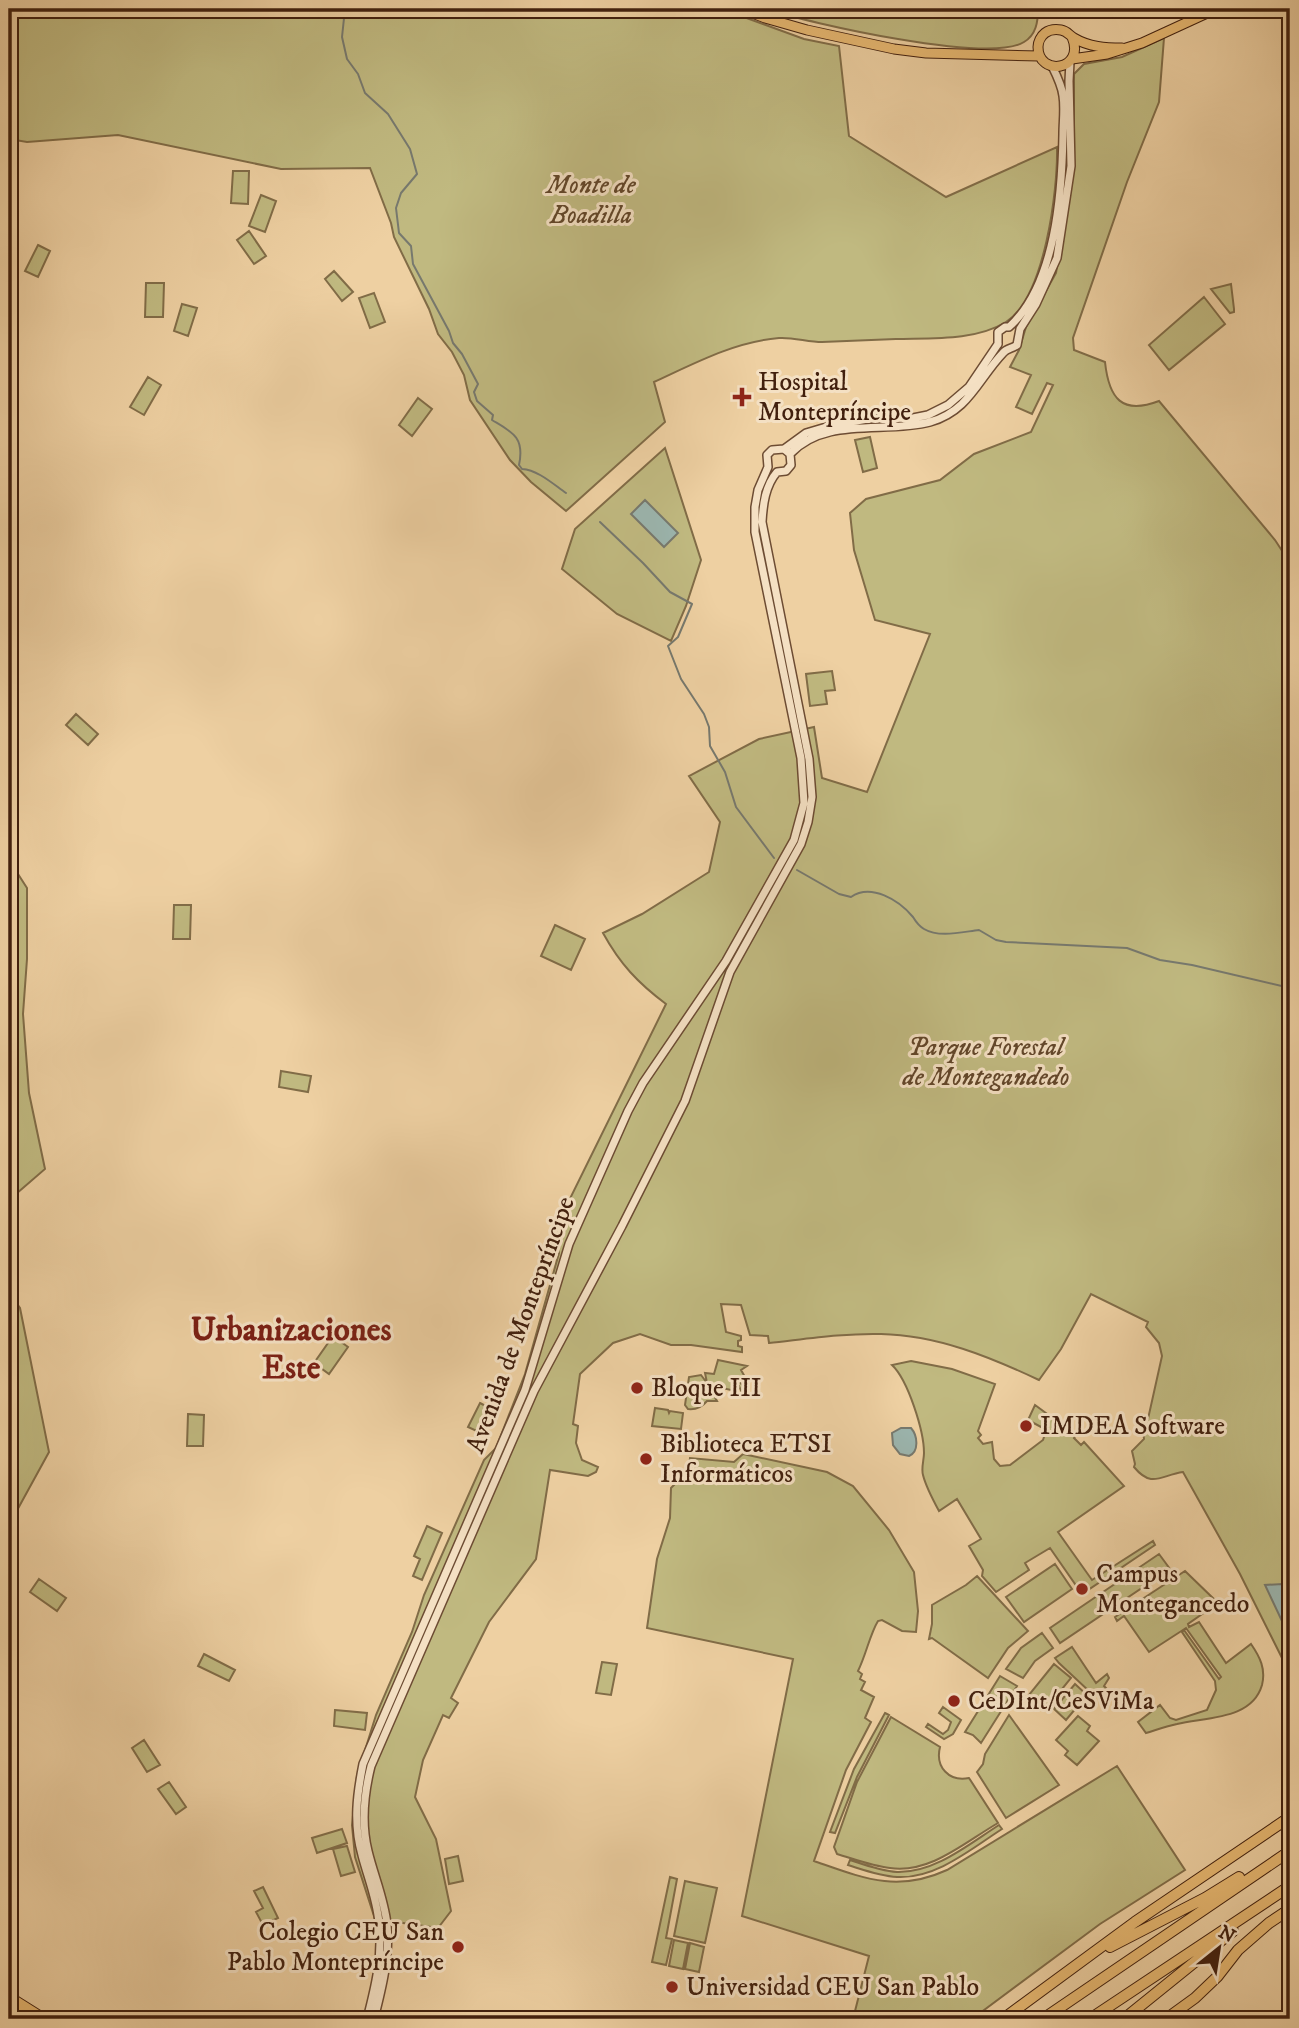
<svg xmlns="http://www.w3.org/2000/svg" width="1299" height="2028" font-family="'IM FELL DW Pica',serif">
	<rect width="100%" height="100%" fill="#eed0a2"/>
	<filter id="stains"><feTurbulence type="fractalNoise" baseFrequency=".00286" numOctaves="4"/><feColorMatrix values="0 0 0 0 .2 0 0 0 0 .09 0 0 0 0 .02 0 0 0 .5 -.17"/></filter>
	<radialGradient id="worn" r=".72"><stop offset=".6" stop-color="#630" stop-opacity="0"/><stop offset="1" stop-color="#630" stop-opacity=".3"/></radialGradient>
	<path fill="#c0b980" stroke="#816c47" stroke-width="2" d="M 9,9 L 722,9 L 804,39 L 839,46 L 849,136 L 946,197 L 1057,147 C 1058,190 1045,297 1006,322 C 975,341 932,338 896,339 C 872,340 847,341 822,342 C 808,342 793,337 779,338 C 734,342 695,363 654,382 L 665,422 L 566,511 L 531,482 L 510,460 L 470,400 L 464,375 L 452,352 L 438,334 L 429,309 L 394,237 L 391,223 L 370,168 L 281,169 L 118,135 L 27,142 L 9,139 Z
		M 766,9 L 937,9 L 963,12 L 972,9 L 1038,9 C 1038,22 1036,35 1024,42 C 989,64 809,23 766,9 Z
		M 1164,38 L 1159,102 L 1127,182 L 1073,338 L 1074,350 L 1105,362 C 1109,399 1122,415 1159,401 L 1275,540 L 1290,563 L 1290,1674 L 1240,1574 L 1183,1472 C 1161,1475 1152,1489 1134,1467 L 1135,1464 L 1132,1451 L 1144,1439 L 1143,1430 L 1148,1419 L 1162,1356 L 1159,1343 L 1146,1327 L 1148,1322 L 1091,1294 L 1061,1349 L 1039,1380 C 990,1357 937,1335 881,1334 C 844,1333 806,1339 769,1343 L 768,1336 L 750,1335 L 741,1305 L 721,1304 L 726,1332 L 741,1336 L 741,1340 L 738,1341 L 738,1346 L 742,1347 L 742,1352 L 691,1345 L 671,1345 L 640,1334 L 613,1343 L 580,1374 L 573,1424 L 578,1426 L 576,1443 L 582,1460 L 598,1467 L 596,1472 L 588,1476 L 550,1470 L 536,1559 L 489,1622 L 451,1698 L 458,1703 L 449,1718 L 443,1715 L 423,1760 L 415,1797 L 436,1839 L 451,1911 L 438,1928 L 375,1919 L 355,1857 L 352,1825 L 357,1776 L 376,1715 L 412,1632 L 424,1595 L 484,1460 L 496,1448 L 525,1374 L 559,1253 L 553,1233 L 666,1004 C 638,983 620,964 603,933 L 642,914 L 709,872 L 720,822 L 689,776 L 759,739 L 814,727 L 822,778 L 867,792 L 930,634 L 875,620 L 854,550 L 850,513 L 866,499 L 940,480 L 974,454 L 1031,432 L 1053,385 L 1047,383 L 1032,414 L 1016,407 L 1031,375 L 1010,367 L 1019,350 L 1026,327 L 1056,273 L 1074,169 L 1074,74 L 1084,64 L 1122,57 Z
		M 233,171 L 249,171 L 248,204 L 231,203 Z
		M 261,195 L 276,201 L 265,232 L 249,226 Z
		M 249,231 L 266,256 L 254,264 L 237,240 Z
		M 38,245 L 50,251 L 38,277 L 25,271 Z
		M 334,271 L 353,292 L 342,301 L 325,279 Z
		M 146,283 L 164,283 L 163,317 L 145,317 Z
		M 1231,284 L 1234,309 L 1234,312 L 1230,313 L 1211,289 Z
		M 374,293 L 385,322 L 370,328 L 359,298 Z
		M 1204,297 L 1225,324 L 1169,370 L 1149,345 Z
		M 182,304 L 197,308 L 188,336 L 174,331 Z
		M 148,377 L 161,385 L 144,415 L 130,407 Z
		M 418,398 L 432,409 L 412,436 L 399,425 Z
		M 870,437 L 877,468 L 863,472 L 855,440 Z
		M 665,448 L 701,560 L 686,606 L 671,641 L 617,614 L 562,569 L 575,529 Z
		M 832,671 L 835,690 L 825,691 L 827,704 L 810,706 L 806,674 Z
		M 76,714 L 98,734 L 88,745 L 66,725 Z
		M 9,860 L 27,888 L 27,959 L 23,1014 L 29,1093 L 45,1169 L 9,1200 Z
		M 174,905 L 191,905 L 190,939 L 173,939 Z
		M 555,925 L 585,939 L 571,970 L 541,956 Z
		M 281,1071 L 311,1076 L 308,1092 L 279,1087 Z
		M 9,1293 L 20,1308 L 49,1452 L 9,1525 Z
		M 333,1336 L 348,1347 L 329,1374 L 314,1363 Z
		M 718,1360 L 747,1366 L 741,1370 L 745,1377 L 739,1381 L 746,1390 L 742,1393 L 739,1386 L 731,1390 L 708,1385 L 717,1401 L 707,1401 C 702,1407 697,1410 688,1409 L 685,1405 L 689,1377 L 701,1375 L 707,1383 L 705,1373 L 714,1374 Z
		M 911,1361 L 952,1369 L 995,1384 L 978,1431 L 981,1435 L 978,1438 L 983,1444 L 992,1442 L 994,1459 L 1000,1466 L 1010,1465 L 1043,1440 L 1045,1434 L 1043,1428 L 1028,1420 L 1035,1405 L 1073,1433 L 1076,1435 L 1074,1438 L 1081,1445 L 1084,1442 L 1124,1486 L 1058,1532 L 1092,1580 L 1153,1541 L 1155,1545 L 1082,1594 L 1050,1548 L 1025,1563 L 1029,1570 L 996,1592 L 982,1576 L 983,1570 L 969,1546 L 981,1539 L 957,1499 L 939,1511 C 933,1500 926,1487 923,1475 C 921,1468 924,1460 924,1453 C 924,1431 908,1380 892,1365 Z
		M 480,1403 L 493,1410 L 481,1433 L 468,1427 Z
		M 655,1408 L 668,1410 L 669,1413 L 670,1411 L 683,1413 L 681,1429 L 652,1426 Z
		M 188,1414 L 204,1415 L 203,1446 L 187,1446 Z
		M 743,1454 L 827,1472 L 853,1486 L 889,1530 L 914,1572 L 918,1611 L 916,1632 L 902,1631 L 882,1620 L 878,1621 C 870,1634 866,1655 858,1671 L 862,1674 L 860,1679 L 865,1682 L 861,1690 L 874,1697 L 865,1718 L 871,1722 L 846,1770 L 814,1861 C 863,1878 897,1893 947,1870 L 1117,1766 L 1185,1870 L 1100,1924 L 972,2019 L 853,2019 L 869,1956 L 742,1916 L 793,1659 L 647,1628 L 657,1559 L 670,1518 L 671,1488 L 685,1474 L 692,1474 L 693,1469 L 689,1468 L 690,1458 L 734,1462 Z
		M 427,1526 L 442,1533 L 422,1580 L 413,1576 L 420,1559 L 414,1556 Z
		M 1159,1554 L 1170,1569 L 1060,1643 L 1050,1628 Z
		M 1055,1564 L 1072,1589 L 1024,1622 L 1006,1597 Z
		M 1185,1571 L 1218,1603 L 1188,1624 L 1189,1627 L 1199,1622 L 1226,1663 L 1251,1644 C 1260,1657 1266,1669 1262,1685 C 1252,1720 1206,1717 1177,1724 C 1167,1726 1156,1730 1146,1733 L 1138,1722 L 1160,1705 L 1170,1718 L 1176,1720 L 1207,1710 L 1216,1690 L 1215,1681 L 1182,1632 L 1184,1630 L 1219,1679 L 1221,1677 L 1186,1628 L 1149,1652 L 1124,1616 L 1117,1621 L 1115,1617 Z
		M 977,1576 L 1028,1631 L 1008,1648 L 988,1678 L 932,1638 L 929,1639 L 932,1624 L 932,1605 L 966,1585 Z
		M 39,1579 L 66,1598 L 57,1611 L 30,1592 Z
		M 1042,1633 L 1053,1648 L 1035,1661 L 1023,1678 L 1006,1669 L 1021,1648 Z
		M 1072,1647 L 1096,1683 L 1107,1674 L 1109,1678 L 1104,1686 L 1107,1689 L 1090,1692 L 1059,1663 L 1055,1658 Z
		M 204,1654 L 235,1670 L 229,1681 L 198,1666 Z
		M 602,1662 L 617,1664 L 611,1695 L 596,1693 Z
		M 1054,1664 L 1071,1678 L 1045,1710 L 1028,1696 Z
		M 1000,1676 L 1017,1686 L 981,1743 L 973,1735 L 965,1732 Z
		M 1075,1684 L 1087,1695 L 1066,1720 L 1054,1709 Z
		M 943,1707 L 961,1720 L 953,1734 L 944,1739 L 926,1727 L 928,1724 L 943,1734 L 948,1730 L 951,1722 L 939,1713 Z
		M 335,1710 L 367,1713 L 365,1730 L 334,1726 Z
		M 885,1713 L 889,1715 L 857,1777 L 835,1833 L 830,1832 L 854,1769 Z
		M 1009,1715 L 1059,1785 L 1006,1818 L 977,1772 L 983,1764 L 985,1754 Z
		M 1078,1716 L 1090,1726 L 1087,1731 L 1099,1741 L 1077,1765 L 1065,1755 L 1068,1751 L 1056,1740 Z
		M 891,1717 L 940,1747 C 935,1767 949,1782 969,1778 L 998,1823 C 965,1842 930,1874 890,1868 C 872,1866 854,1859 837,1854 L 834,1847 L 857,1782 Z
		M 144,1740 L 160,1765 L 147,1772 L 132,1748 Z
		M 169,1782 L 186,1807 L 176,1814 L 158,1789 Z
		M 999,1825 L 1002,1829 C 971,1849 936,1879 897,1877 C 880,1876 864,1870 848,1865 L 850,1860 C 865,1865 881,1871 897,1872 C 935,1873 969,1844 999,1825 Z
		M 342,1829 L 347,1843 L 317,1853 L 312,1838 Z
		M 347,1846 L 355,1872 L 341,1876 L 333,1849 Z
		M 458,1856 L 463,1881 L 449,1884 L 445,1859 Z
		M 670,1877 L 677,1879 L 666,1938 L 672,1939 L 666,1965 L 652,1962 Z
		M 685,1881 L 717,1888 L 705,1943 L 674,1936 Z
		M 263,1887 L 278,1918 L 263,1925 L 256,1912 L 263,1908 L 254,1891 Z
		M 674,1940 L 688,1943 L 683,1969 L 669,1966 Z
		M 690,1943 L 704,1947 L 699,1972 L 685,1969 Z"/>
	<path fill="#9bb5ae" stroke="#77796e" stroke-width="2" d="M 645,500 L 678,533 L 664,547 L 631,514 Z
		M 901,1428 L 911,1428 C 918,1436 919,1452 909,1456 L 900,1454 L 893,1445 L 892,1433 Z
		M 1283,1584 L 1290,1585 L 1290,1638 L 1265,1585 Z"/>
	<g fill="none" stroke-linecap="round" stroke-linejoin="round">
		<path stroke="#77796e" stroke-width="2" d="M 345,9 L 342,37 L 347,59 L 358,74 L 365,93 L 388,114 L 410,149 L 417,174 L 401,193 L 396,208 L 399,233 L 411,246 L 413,264 L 449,331 L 453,343 L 462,354 L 478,384 L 474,392 L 477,401 L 493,415 L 492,420 C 512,432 525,437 519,465 L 522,469 C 538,470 553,484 566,493
			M 600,522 L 643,563 L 670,592 L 692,604 L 678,637 L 668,646 L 681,679 L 704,714 L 709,727 L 710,746 L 725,772 L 736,807 L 774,858
			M 797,870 L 839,894 L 851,897 C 871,883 899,900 913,917 C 916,922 919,926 924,929 C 939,938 962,932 979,930 L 996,940 L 1006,942 L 1127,948 L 1160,960 L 1192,965 L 1290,988"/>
		<defs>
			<path id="minor" d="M 998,344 L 998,332 L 1005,327 L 1009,327 C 1056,285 1062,192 1063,134 C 1063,122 1065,108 1063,96 C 1062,86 1057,76 1052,66
				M 790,454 C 825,416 885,434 930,422 C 969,411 978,379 1003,353 C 1007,348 1012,349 1017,345 L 1020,329 L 1036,304 L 1057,258 L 1071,166 L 1069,81 L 1070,62
				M 367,2019 C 375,1988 383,1956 379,1923 C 377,1899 368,1878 362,1855 C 353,1824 357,1794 363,1764 L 525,1390 L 569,1244 L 628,1111 L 643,1083 L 726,961 L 794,840 L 804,803 L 801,758 L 755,532 L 755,507 L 758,490 L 768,467 L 767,455 L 772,450 L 784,449 L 806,433 L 833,425 L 868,419 L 913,418 L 928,415 L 948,405 L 969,387 L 998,344
				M 374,2019 C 382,1988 390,1956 387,1924 C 384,1898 374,1876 368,1851 C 361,1823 364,1794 371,1766 L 534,1391 L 622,1226 L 685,1101 L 730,972 L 801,844 L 808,822 L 812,797 L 809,759 L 762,522 C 763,505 765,486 777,472 L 786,471 L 791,465 L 790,454 L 784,449"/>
			<path id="major" d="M 742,9 L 765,18 L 807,30 L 894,49 L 926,53 L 1039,56
				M 1072,37 C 1086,71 1038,77 1038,47 C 1038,42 1041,36 1045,33 C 1049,30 1055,29 1061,30 C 1067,31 1069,35 1074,38 C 1089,47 1106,48 1122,48
				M 1072,59 L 1107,54 L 1142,43 L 1216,9"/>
			<path id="highway" d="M 1110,1947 L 1205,1898 L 1239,1877
				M 9,1997 L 44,2019
				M 9,2007 L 27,2019
				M 1003,2019 L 1135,1922 L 1290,1817
				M 1043,2019 L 1290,1851
				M 1090,2019 L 1290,1886
				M 1124,2019 L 1233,1931
				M 1166,2019 L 1195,1998 L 1217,1977 L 1238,1950 L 1269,1923 L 1290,1909"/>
		</defs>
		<use href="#minor" stroke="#6d4c33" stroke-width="10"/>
		<use href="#major" stroke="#42200e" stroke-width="11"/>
		<use href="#highway" stroke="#42200e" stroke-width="12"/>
		<use href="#minor" stroke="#f4e0c3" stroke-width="7"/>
		<use href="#major" stroke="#e7b871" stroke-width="9"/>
		<use href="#highway" stroke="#e7b871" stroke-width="10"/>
	</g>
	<g fill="#8f2418" stroke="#f4e0c3" stroke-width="2.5">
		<path d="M738.5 386.5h7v7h7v7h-7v7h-7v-7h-7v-7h7z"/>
		<circle cx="637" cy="1388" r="7"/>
		<circle cx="1026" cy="1426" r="7"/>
		<circle cx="646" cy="1459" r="7"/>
		<circle cx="1082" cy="1589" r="7"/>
		<circle cx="954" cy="1701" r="7"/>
		<circle cx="458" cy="1947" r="7"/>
		<circle cx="672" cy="1987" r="7"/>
	</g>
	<g text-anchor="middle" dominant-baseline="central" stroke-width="6" stroke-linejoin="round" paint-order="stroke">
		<g font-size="26" font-style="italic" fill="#62462a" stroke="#f4e0c3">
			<text x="591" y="185">Monte de<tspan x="591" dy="30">Boadilla</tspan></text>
			<text x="986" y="1047">Parque Forestal<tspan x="986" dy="30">de Montegandedo</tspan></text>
		</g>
		<g font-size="26" fill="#42200e" stroke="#f4e0c3" text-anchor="start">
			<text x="758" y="382">Hospital<tspan x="758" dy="30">Montepríncipe</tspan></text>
			<text x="651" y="1388">Bloque III</text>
			<text x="1040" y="1426">IMDEA Software</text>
			<text x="660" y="1444">Biblioteca ETSI<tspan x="660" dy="30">Informáticos</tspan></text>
			<text x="1096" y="1574">Campus<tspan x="1096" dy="30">Montegancedo</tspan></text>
			<text x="968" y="1701">CeDInt/CeSViMa</text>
			<text x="444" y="1932" text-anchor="end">Colegio CEU San<tspan x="444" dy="30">Pablo Montepríncipe</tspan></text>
			<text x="686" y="1987">Universidad CEU San Pablo</text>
		</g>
		<g font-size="26" fill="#42200e" stroke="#f4e0c3">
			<text transform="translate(521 1325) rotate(-70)">Avenida de Montepríncipe</text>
		</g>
		<g font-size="33" font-weight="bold" fill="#7a1f14" stroke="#f4e0c3">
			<text x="291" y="1330">Urbanizaciones<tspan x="291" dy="38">Este</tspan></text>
		</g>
	</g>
	<rect width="1299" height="2028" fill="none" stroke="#eed0a2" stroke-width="35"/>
	<rect x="10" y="10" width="1278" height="2007" fill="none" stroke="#42200e" stroke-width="3.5"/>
	<rect x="18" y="18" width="1264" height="1993" fill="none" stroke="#42200e" stroke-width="2"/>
	<g transform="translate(1219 1948) rotate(30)" stroke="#f4e0c3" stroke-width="5" paint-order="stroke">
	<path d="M0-5L12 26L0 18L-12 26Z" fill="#42200e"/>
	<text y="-10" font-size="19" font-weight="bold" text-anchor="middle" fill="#42200e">N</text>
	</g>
	<rect width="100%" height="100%" filter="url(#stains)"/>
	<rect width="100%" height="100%" fill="url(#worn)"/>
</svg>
